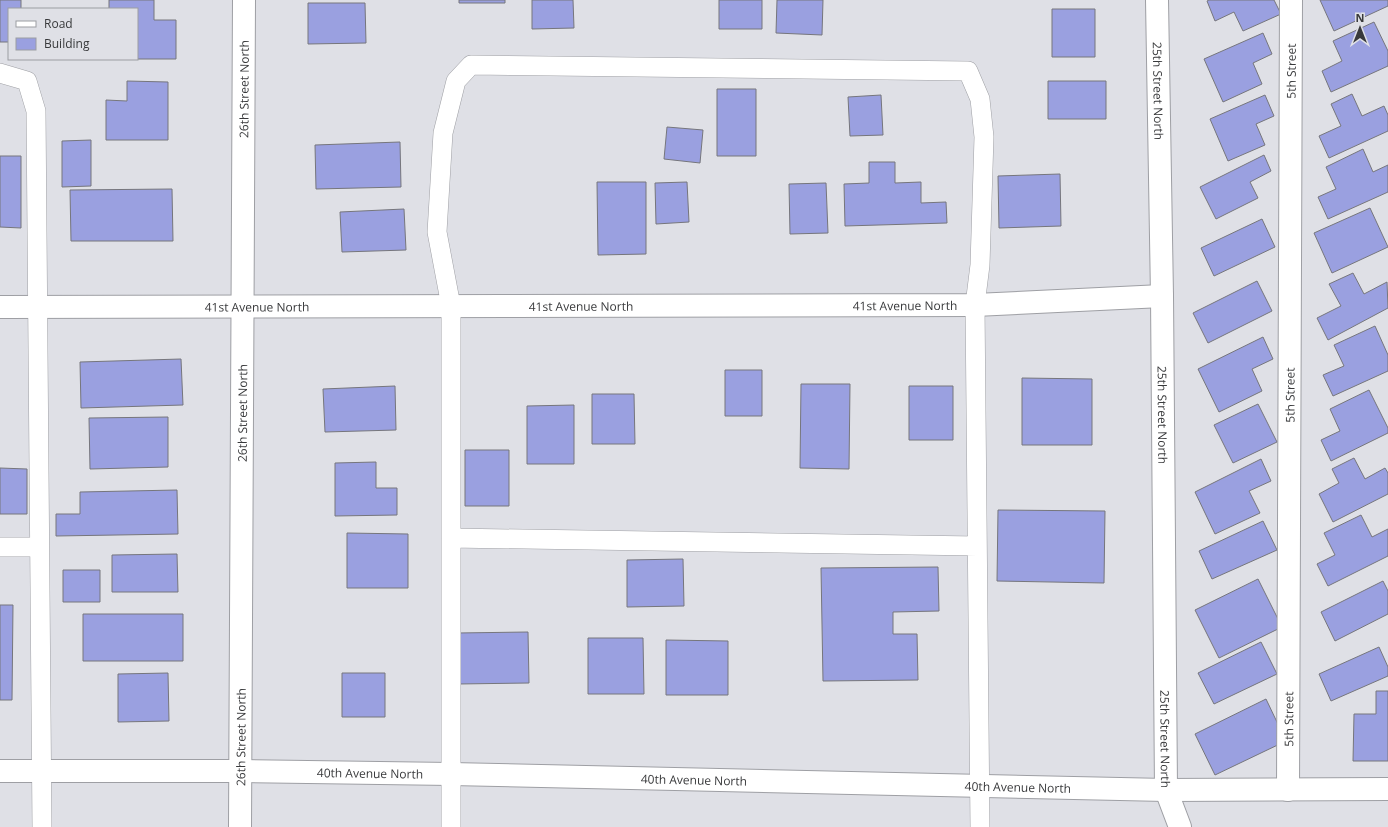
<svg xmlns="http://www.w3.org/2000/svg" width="1388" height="827" font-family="'Open Sans',sans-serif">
	<rect width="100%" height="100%" fill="#dfe0e6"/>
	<path fill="#9aa0e0" stroke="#76767c" d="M 0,0 L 21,0 L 21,9 L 9,9 L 9,42 L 0,42 Z
		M 109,0 L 154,0 L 154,20 L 176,20 L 176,59 L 109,59 L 137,59 L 137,9 L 109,9 Z
		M 459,0 L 505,0 L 505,3 L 459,3 Z
		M 532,0 L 573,0 L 574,28 L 532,29 Z
		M 719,0 L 762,0 L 762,29 L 719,29 Z
		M 777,0 L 823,0 L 822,35 L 776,33 Z
		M 1209,0 L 1274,0 L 1281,14 L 1243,31 L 1234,12 L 1215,21 L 1207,1 Z
		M 1320,0 L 1388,0 L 1388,6 L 1334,31 Z
		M 308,3 L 365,3 L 366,43 L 308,44 Z
		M 1052,9 L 1095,9 L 1095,57 L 1052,57 Z
		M 1374,22 L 1388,51 L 1388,66 L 1331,92 L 1322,71 L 1342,61 L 1333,41 Z
		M 1263,33 L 1272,54 L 1253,63 L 1262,84 L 1223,102 L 1204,59 Z
		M 127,81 L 168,82 L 168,140 L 106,140 L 106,100 L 127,101 Z
		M 1048,81 L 1106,81 L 1106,119 L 1048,119 Z
		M 717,89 L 756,89 L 756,156 L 717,156 Z
		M 1352,94 L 1362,116 L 1384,106 L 1388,115 L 1388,131 L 1329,158 L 1319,136 L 1341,126 L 1331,104 Z
		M 881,95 L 883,135 L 850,136 L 848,97 Z
		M 1265,95 L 1274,116 L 1256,124 L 1265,145 L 1228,161 L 1210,119 Z
		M 667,127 L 703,130 L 700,163 L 664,159 Z
		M 91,140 L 91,186 L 62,187 L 62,141 Z
		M 400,142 L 401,187 L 316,189 L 315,145 Z
		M 1363,149 L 1373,172 L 1388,165 L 1388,192 L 1328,219 L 1318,197 L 1336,189 L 1326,167 Z
		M 1264,155 L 1271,171 L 1250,182 L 1258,198 L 1216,219 L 1200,187 Z
		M 0,156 L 21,156 L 21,228 L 0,227 Z
		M 869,162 L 895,162 L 895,183 L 921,182 L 921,203 L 946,202 L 947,223 L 845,226 L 844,184 L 869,183 Z
		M 1060,174 L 1061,226 L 999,228 L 998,176 Z
		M 597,182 L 646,182 L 646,254 L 598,255 Z
		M 687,182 L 689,222 L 656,224 L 655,183 Z
		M 826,183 L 828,233 L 790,234 L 789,184 Z
		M 172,189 L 173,241 L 71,241 L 70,190 Z
		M 1370,208 L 1388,247 L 1332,273 L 1314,233 Z
		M 404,209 L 406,250 L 342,252 L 340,212 Z
		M 1262,219 L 1275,247 L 1214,276 L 1201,248 Z
		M 1353,273 L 1364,294 L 1387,282 L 1388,308 L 1328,340 L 1317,318 L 1341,306 L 1329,284 Z
		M 1257,281 L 1272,311 L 1208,343 L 1193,313 Z
		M 1375,326 L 1388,355 L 1388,371 L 1333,396 L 1323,375 L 1344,366 L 1334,345 Z
		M 1263,337 L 1273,359 L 1252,369 L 1262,391 L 1219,412 L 1198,369 Z
		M 181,359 L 183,405 L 81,408 L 80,362 Z
		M 725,370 L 762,370 L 762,416 L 725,416 Z
		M 1022,378 L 1092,379 L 1092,445 L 1022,445 Z
		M 801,384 L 850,384 L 849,469 L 800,468 Z
		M 395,386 L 396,430 L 325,432 L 323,389 Z
		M 909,386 L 953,386 L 953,440 L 909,440 Z
		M 1369,390 L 1388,428 L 1388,433 L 1331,461 L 1321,440 L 1340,431 L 1330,409 Z
		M 592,394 L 634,394 L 635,444 L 592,444 Z
		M 1258,404 L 1277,442 L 1233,463 L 1214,425 Z
		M 574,405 L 574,464 L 527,464 L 527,406 Z
		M 168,417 L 168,467 L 90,469 L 89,418 Z
		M 465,450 L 509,450 L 509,506 L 465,506 Z
		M 1354,458 L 1365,479 L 1385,468 L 1388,473 L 1388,494 L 1333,522 L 1319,494 L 1339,483 L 1332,469 Z
		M 1261,459 L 1271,481 L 1249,491 L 1260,513 L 1215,534 L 1195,492 Z
		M 376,462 L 376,488 L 397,488 L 397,515 L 335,516 L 335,463 Z
		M 0,468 L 27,469 L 27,514 L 0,514 Z
		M 177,490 L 178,534 L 56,536 L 56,514 L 80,514 L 80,492 Z
		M 998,510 L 1105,511 L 1104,583 L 997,581 Z
		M 1361,515 L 1372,537 L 1388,529 L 1388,556 L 1328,586 L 1317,564 L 1335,555 L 1324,533 Z
		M 1263,521 L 1277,550 L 1212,579 L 1199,551 Z
		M 347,533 L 408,534 L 408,588 L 347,588 Z
		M 177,554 L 178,592 L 112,592 L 112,555 Z
		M 683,559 L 684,606 L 627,607 L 627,560 Z
		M 938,567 L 939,611 L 893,612 L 893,634 L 917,634 L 918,680 L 823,681 L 821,568 Z
		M 63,570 L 100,570 L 100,602 L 63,602 Z
		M 1258,579 L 1282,627 L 1219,658 L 1195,610 Z
		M 1383,581 L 1388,591 L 1388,614 L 1335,641 L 1321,612 Z
		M 0,605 L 13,605 L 12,700 L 0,700 Z
		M 83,614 L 183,614 L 183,661 L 83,661 Z
		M 528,632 L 529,683 L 458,684 L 457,633 Z
		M 588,638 L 643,638 L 644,694 L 588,694 Z
		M 666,640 L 728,641 L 728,695 L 666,695 Z
		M 1261,642 L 1277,674 L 1214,704 L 1198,673 Z
		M 1379,647 L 1388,667 L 1388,676 L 1331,701 L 1319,674 Z
		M 168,673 L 169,721 L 118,722 L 118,674 Z
		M 342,673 L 385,673 L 385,717 L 342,717 Z
		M 1376,691 L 1388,691 L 1388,761 L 1353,761 L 1354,714 L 1376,714 Z
		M 1266,699 L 1286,741 L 1215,775 L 1195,734 Z"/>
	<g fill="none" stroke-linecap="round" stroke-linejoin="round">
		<defs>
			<path id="service" d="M 0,73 L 27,81 L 36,111 L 42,827
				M 451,538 L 977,546
				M 0,547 L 39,547
				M 451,827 L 451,306 L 437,232 L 443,133 L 456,81 L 471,65 L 968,71 L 980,99 L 984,137 L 980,265 L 975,305 L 980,827"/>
			<g id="minor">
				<path id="s1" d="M 1157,0 L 1162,296 L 1166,790 L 1180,827"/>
				<path id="s2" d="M 0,307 L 975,305 L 1162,296"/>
				<path id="s3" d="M 0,771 L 240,771 L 451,774 L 1166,790 L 1388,789"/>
				<path id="s4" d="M 1288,790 L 1291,0"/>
				<path id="s5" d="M 240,827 L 244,0"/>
			</g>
		</defs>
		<use href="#service" stroke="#9e9fa4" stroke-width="20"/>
		<use href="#minor" stroke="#9e9fa4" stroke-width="24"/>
		<use href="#service" stroke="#fff" stroke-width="19"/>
		<use href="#minor" stroke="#fff" stroke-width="22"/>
	</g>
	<g text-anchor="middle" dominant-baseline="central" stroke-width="3" stroke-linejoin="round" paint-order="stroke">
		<g font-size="12" fill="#38393b" stroke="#dfe0e6">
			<text stroke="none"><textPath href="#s4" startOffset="719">5th Street</textPath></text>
			<text stroke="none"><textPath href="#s5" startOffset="738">26th Street North</textPath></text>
			<text stroke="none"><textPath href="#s1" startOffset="91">25th Street North</textPath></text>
			<text stroke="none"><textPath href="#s2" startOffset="905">41st Avenue North</textPath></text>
			<text stroke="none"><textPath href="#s2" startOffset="581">41st Avenue North</textPath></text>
			<text stroke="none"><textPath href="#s2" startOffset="257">41st Avenue North</textPath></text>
			<text stroke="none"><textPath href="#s4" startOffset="395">5th Street</textPath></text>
			<text stroke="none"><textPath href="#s5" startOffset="414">26th Street North</textPath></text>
			<text stroke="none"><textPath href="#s1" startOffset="415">25th Street North</textPath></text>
			<text stroke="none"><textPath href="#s4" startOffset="71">5th Street</textPath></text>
			<text stroke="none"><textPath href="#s5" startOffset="90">26th Street North</textPath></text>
			<text stroke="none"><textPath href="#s1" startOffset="739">25th Street North</textPath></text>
			<text stroke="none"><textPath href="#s3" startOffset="370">40th Avenue North</textPath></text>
			<text stroke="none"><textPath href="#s3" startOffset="694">40th Avenue North</textPath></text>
			<text stroke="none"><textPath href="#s3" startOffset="1018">40th Avenue North</textPath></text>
		</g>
	</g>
	<rect x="8" y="8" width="130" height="52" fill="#dfe0e6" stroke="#9c9da2"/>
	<rect x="16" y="21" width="20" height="6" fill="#ffffff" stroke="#9c9da2"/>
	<text x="44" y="28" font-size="12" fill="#38393b">Road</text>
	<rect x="16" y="38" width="20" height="12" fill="#9aa0e0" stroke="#9c9da2"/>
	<text x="44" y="48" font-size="12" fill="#38393b">Building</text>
	<g transform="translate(1360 28)" stroke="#dfe0e6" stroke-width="3" paint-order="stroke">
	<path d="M0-3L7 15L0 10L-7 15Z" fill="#38393b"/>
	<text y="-6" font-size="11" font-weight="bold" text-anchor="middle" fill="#38393b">N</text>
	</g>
</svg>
